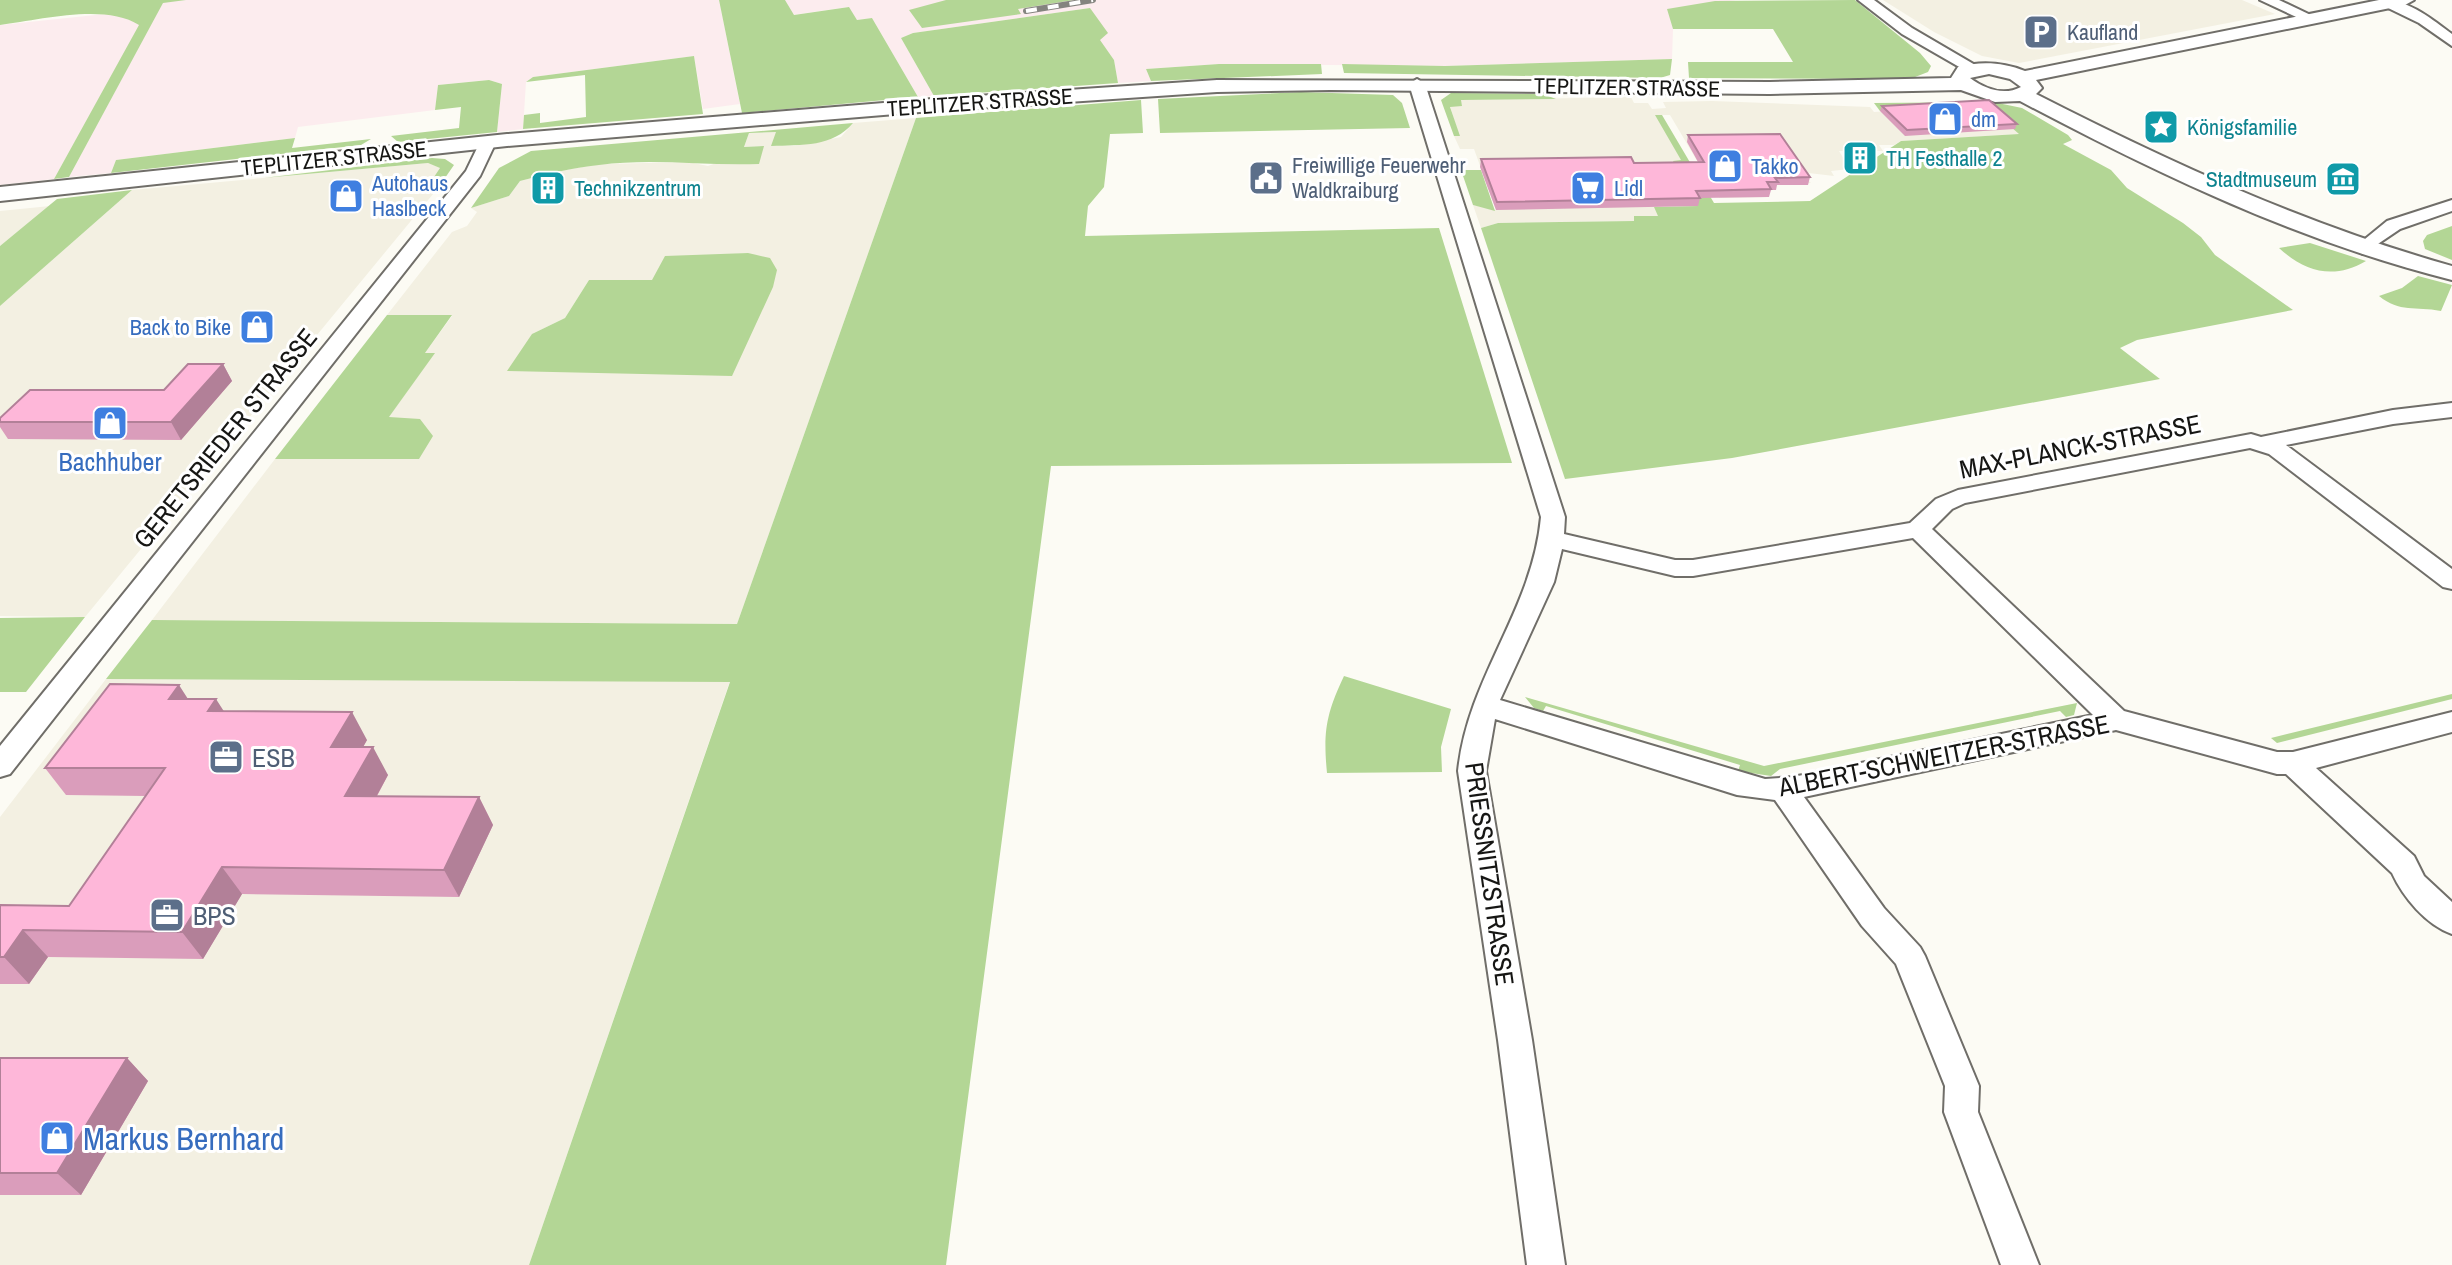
<svg xmlns="http://www.w3.org/2000/svg" width="2452" height="1265" font-family="'Archivo Narrow',sans-serif">
	<rect width="100%" height="100%" fill="#fcfbf4"/>
	<path fill="#f3f0e2" fill-rule="evenodd" d="M 1883,0 L 2242,0 L 2275,14 L 2019,63 L 1982,56 L 1934,32 Z
		M 1631,97 L 1634,103 L 1648,103 L 1652,109 L 1666,108 L 1663,102 L 1712,101 L 1870,107 L 1874,112 L 1987,105 L 2020,134 L 1901,141 L 1894,145 L 1879,145 L 1883,151 L 1839,151 L 1850,169 L 1831,171 L 1834,176 L 1800,172 L 1811,183 L 1774,185 L 1776,190 L 1765,190 L 1769,197 L 1719,198 L 1670,115 L 1656,115 L 1682,161 L 1674,161 L 1698,206 L 1655,207 L 1659,216 L 1635,216 L 1635,221 L 1498,223 L 1481,228 L 1473,205 L 1496,210 L 1474,149 L 1460,149 L 1454,136 L 1459,136 L 1450,106 L 1462,106 L 1460,100 Z
		M 916,118 L 737,624 L 152,620 L 275,459 L 419,459 L 388,418 L 434,353 L 425,353 L 452,316 L 387,315 L 452,232 L 467,226 L 477,212 L 471,208 L 509,196 L 520,181 L 558,171 L 601,164 L 688,162 L 708,166 L 763,146 L 744,147 L 749,133 L 777,132 L 772,145 L 794,146 L 841,137 L 853,123 ZM 748,253 L 532,334 L 565,318 L 589,280 L 652,280 L 708,256 Z
		M 428,163 L 441,168 L 431,183 L 438,188 L 85,617 L 0,616 L 0,306 L 132,190 Z
		M 50,206 L 0,246 L 0,211 Z
		M 106,679 L 730,681 L 529,1265 L 0,1265 L 0,817 Z"/>
	<path fill="#fcecee" d="M 186,0 L 719,0 L 740,104 L 703,109 L 694,56 L 533,77 L 526,82 L 523,129 L 497,132 L 502,84 L 489,80 L 438,85 L 435,110 L 298,127 L 295,138 L 116,160 L 111,173 L 69,177 L 163,2 Z
		M 785,0 L 1737,0 L 1668,9 L 1673,29 L 1672,59 L 1445,66 L 1219,64 L 1146,69 L 1151,81 L 1118,83 L 1114,60 L 1099,40 L 1090,8 L 913,33 L 901,38 L 934,96 L 918,97 L 872,18 L 857,20 L 848,7 L 793,15 Z
		M 105,14 L 127,17 L 140,25 L 54,179 L 0,185 L 0,25 Z"/>
	<path fill="#b3d695" d="M 0,0 L 186,0 L 163,3 L 69,177 L 54,179 L 139,25 C 105,3 39,20 0,25 Z
		M 719,0 L 785,0 L 794,15 L 849,7 L 857,20 L 872,18 L 918,97 L 742,113 Z
		M 946,0 L 1074,0 L 1018,9 L 1021,14 L 922,28 L 909,10 Z
		M 1855,0 L 1920,53 L 1931,66 L 1928,72 L 1910,79 L 1689,78 L 1688,62 L 1793,62 L 1773,29 L 1673,29 L 1667,9 L 1715,1 Z
		M 1090,8 L 1108,33 L 1100,40 L 1114,60 L 1118,83 L 934,96 L 901,38 L 913,33 Z
		M 694,56 L 703,114 L 523,129 L 524,115 L 540,113 L 540,123 L 586,117 L 585,75 L 526,82 L 533,77 Z
		M 1672,59 L 1670,75 L 1660,78 L 1344,73 L 1342,64 L 1445,66 Z
		M 1219,64 L 1321,64 L 1322,74 L 1151,81 L 1146,69 Z
		M 489,80 L 502,84 L 497,132 L 398,142 L 391,136 L 459,128 L 461,107 L 435,110 L 438,85 Z
		M 1301,92 L 1393,95 L 1402,103 L 1410,128 L 1160,133 L 1158,99 Z
		M 1451,93 L 1543,94 L 1556,99 L 1461,100 L 1462,106 L 1450,107 L 1460,136 L 1454,136 L 1441,100 Z
		M 1141,100 L 1143,133 L 1110,134 L 1104,187 L 1088,206 L 1085,236 L 1439,228 L 1512,463 L 1051,466 L 946,1265 L 529,1265 L 730,682 L 106,679 L 152,620 L 737,624 L 916,118 Z
		M 1993,102 L 2022,108 L 2068,135 L 2072,140 L 2063,144 L 2111,170 L 2127,188 L 2183,223 L 2201,237 L 2215,255 L 2293,310 L 2137,340 L 2120,348 L 2160,379 L 1732,458 L 1565,479 L 1481,228 L 1498,223 L 1634,221 L 1634,216 L 1658,216 L 1654,207 L 1698,206 L 1673,161 L 1681,160 L 1655,115 L 1662,115 L 1714,203 L 1810,201 L 1901,141 L 2019,134 L 1987,106 L 1880,111 L 1874,103 Z
		M 853,123 C 833,147 802,145 771,146 L 776,132 L 749,133 L 744,147 L 764,146 L 759,164 C 705,166 652,158 599,165 C 572,168 546,174 520,181 L 509,196 L 471,208 L 499,168 L 531,151 Z
		M 295,138 L 292,148 L 371,139 L 361,145 L 111,173 L 116,160 Z
		M 432,158 L 445,159 L 454,165 L 438,188 L 430,183 L 440,168 L 428,163 L 263,178 Z
		M 1461,170 L 1481,170 L 1495,211 L 1473,205 Z
		M 132,190 L 0,306 L 0,246 L 57,199 Z
		M 2452,226 L 2452,260 L 2425,249 L 2423,241 L 2427,235 Z
		M 2310,243 L 2366,261 C 2334,280 2305,272 2279,248 Z
		M 748,253 L 770,258 L 777,270 L 773,287 L 732,376 L 507,371 L 532,334 L 565,318 L 589,280 L 652,280 L 665,256 Z
		M 2418,276 L 2452,285 L 2441,311 C 2415,306 2400,313 2379,296 L 2402,288 Z
		M 387,315 L 452,315 L 425,353 L 435,353 L 389,417 L 420,419 L 433,436 L 419,459 L 275,459 Z
		M 85,617 L 26,692 L 0,692 L 0,618 Z
		M 1344,676 L 1451,709 L 1441,747 L 1442,772 L 1327,773 C 1323,732 1326,714 1344,676 Z
		M 2452,694 L 2452,699 L 2277,743 L 2271,738 Z
		M 1525,697 L 1764,766 L 2077,703 L 2074,715 L 2066,717 L 2060,711 L 1780,769 L 1771,776 L 1738,771 L 1740,765 L 1546,706 L 1543,711 L 1534,708 Z"/>
	<g fill="none" stroke-linecap="round" stroke-linejoin="round">
		<defs>
			<path id="minor" d="M 1858,0 L 1874,0 L 1912,28 L 1982,69 L 1980,72 L 1968,72 L 1902,34 Z
				M 2260,0 L 2279,0 L 2319,19 L 2317,22 L 2307,22 Z
				M 2384,0 C 2409,0 2433,20 2452,34 L 2452,46 L 2419,23 L 2384,6 Z
				M 1417,79 L 1425,84 L 1565,517 L 1564,534 L 1675,560 L 1693,560 L 1910,523 L 1936,499 L 1958,490 L 2251,434 L 2261,437 L 2393,410 L 2452,403 L 2452,417 L 2393,424 L 2286,445 L 2452,569 L 2452,589 L 2443,587 L 2269,454 L 2250,448 L 1965,503 L 1952,509 L 1932,529 L 2124,711 L 2277,752 L 2293,752 L 2452,712 L 2452,732 L 2316,768 L 2414,856 L 2424,876 L 2452,902 L 2452,934 C 2426,925 2403,897 2392,873 L 2286,774 L 2277,774 L 2116,730 L 1804,797 L 1884,908 L 1920,947 L 1925,956 L 1979,1086 L 1978,1112 L 2039,1265 L 2001,1265 L 1944,1112 L 1945,1086 L 1896,964 L 1862,926 L 1775,800 L 1737,795 L 1495,719 L 1486,771 L 1532,1040 L 1565,1265 L 1527,1265 L 1498,1040 L 1458,771 C 1468,676 1532,612 1541,517 L 1409,84 ZM 1913,538 L 2093,715 L 1793,777 L 1765,779 L 1500,700 L 1554,582 L 1562,549 L 1675,576 L 1693,576 Z
				M 488,137 L 496,142 L 480,176 L 10,774 L 0,777 L 0,746 L 466,171 L 480,142 Z
				M 2452,200 L 2452,211 L 2400,229 L 2363,254 L 2354,248 L 2387,221 Z"/>
			<path id="tertiary" d="M 2379,0 L 2414,0 L 2405,5 L 2036,80 L 2042,88 L 2036,94 C 2171,163 2306,225 2452,266 L 2452,280 C 2300,242 2158,174 2020,101 L 1995,102 L 1961,90 L 1770,94 L 1330,90 L 1217,92 L 932,111 L 507,146 L 0,201 L 0,187 L 507,134 L 932,99 L 1217,80 L 1770,82 L 1951,78 L 1958,67 C 1981,61 2002,62 2025,71 ZM 1989,74 L 2010,79 L 2021,87 C 2004,96 1985,89 1970,78 Z"/>
		</defs>
		<use href="#minor" stroke="#706e69" stroke-width="4"/>
		<use href="#tertiary" stroke="#706e69" stroke-width="4"/>
		<use href="#minor" fill="#fff" fill-rule="evenodd"/>
		<use href="#tertiary" fill="#fff" fill-rule="evenodd"/>
		<defs>
			<path id="rail" d="M 1026,11 L 1093,0"/>
		</defs>
		<use href="#rail" stroke="#84847f" stroke-width="6"/>
		<use href="#rail" stroke="#fff" stroke-width="4" stroke-dasharray="11" stroke-linecap="butt"/>
	</g>
	<path fill="#da9dbb" d="M 1882,106 L 2017,124 L 2015,129 L 1905,136 L 1880,111 Z
		M 1688,135 L 1810,177 L 1808,185 L 1777,185 L 1776,190 L 1771,190 L 1769,197 L 1700,198 L 1698,206 L 1496,210 L 1480,167 L 1481,159 L 1634,163 L 1698,162 L 1687,142 Z
		M 223,364 L 232,381 L 181,440 L 8,439 L 0,427 L 0,418 L 164,390 Z
		M 188,699 L 224,711 L 367,740 L 363,747 L 388,775 L 377,796 L 479,797 L 493,825 L 459,897 L 242,894 L 203,959 L 48,957 L 29,984 L 0,984 L 0,905 L 69,906 L 146,796 L 66,795 L 45,768 Z
		M 0,1058 L 127,1058 L 148,1081 L 81,1195 L 0,1195 Z"/>
	<path fill="#b28098" d="M 223,364 L 232,381 L 181,440 L 171,422 Z
		M 179,685 L 197,713 L 169,699 Z
		M 216,699 L 234,727 L 208,711 Z
		M 352,712 L 367,740 L 348,774 L 331,747 Z
		M 373,747 L 388,775 L 362,823 L 345,796 Z
		M 479,797 L 493,825 L 459,897 L 444,870 Z
		M 222,867 L 242,894 L 203,959 L 182,932 Z
		M 23,930 L 48,957 L 29,984 L 4,957 Z
		M 127,1058 L 148,1081 L 81,1195 L 57,1173 Z"/>
	<path fill="#feb7d9" stroke="#b28098" stroke-width="2" d="M 1989,100 L 2017,124 L 1907,130 L 1882,106 Z
		M 1780,134 L 1810,177 L 1775,178 L 1778,182 L 1767,182 L 1771,189 L 1696,191 L 1700,198 L 1497,202 L 1481,159 L 1631,157 L 1634,163 L 1704,162 L 1688,135 Z
		M 188,364 L 223,364 L 171,422 L 0,422 L 0,418 L 30,390 L 164,390 Z
		M 110,684 L 179,685 L 169,699 L 216,699 L 208,711 L 352,712 L 331,747 L 373,747 L 345,796 L 479,797 L 444,870 L 222,867 L 182,932 L 23,930 L 4,957 L 0,957 L 0,905 L 69,906 L 165,768 L 45,768 Z
		M 0,1058 L 127,1058 L 57,1173 L 0,1173 Z"/>
	<defs>
		<symbol id="parking-square" viewBox="-11 -11 22 22"><rect x="-9" y="-9" width="18" height="18" rx="4" fill="#5c6f8a" stroke="#fff"/><path d="M-3.5-5.5H1a3.5 3.5 0 0 1 0 7H-1V5.5H-3.5ZM-1-3.4V-.6H.8a1.4 1.4 0 0 0 0-2.8Z" fill="#fff"/></symbol>
		<symbol id="shop-square" viewBox="-11 -11 22 22"><rect x="-9" y="-9" width="18" height="18" rx="4" fill="#3f7fe0" stroke="#fff"/><path d="M-5-2.5h2.3a2.7 3.5 0 0 1 5.4 0H5L5.5 6h-11ZM-1.5-2.5h3a1.5 2.3 0 0 0-3 0Z" fill="#fff"/></symbol>
		<symbol id="sight-square" viewBox="-11 -11 22 22"><rect x="-9" y="-9" width="18" height="18" rx="4" fill="#0f9aa8" stroke="#fff"/><path d="M0-6L1.8-2.2L6-1.7L2.9 1.2L3.7 5.4L0 3.3L-3.7 5.4L-2.9 1.2L-6-1.7L-1.8-2.2Z" fill="#fff"/></symbol>
		<symbol id="building-square" viewBox="-11 -11 22 22"><rect x="-9" y="-9" width="18" height="18" rx="4" fill="#0f9aa8" stroke="#fff"/><path d="M-4-6H4V6H1V3H-1V6H-4ZM-2.5-4.3h1.7v1.8h-1.7ZM.8-4.3h1.7v1.8H.8ZM-2.5-1h1.7V.8h-1.7ZM.8-1h1.7V.8H.8Z" fill="#fff"/></symbol>
		<symbol id="civic-square" viewBox="-11 -11 22 22"><rect x="-9" y="-9" width="18" height="18" rx="4" fill="#5c6f8a" stroke="#fff"/><path d="M-.6-6.5H3V-4.5H.6V-3L4-1V1h2V6H-6V1h2V-1L-.6-3ZM-1.2 2.5V6h2.4V2.5Z" fill="#fff"/></symbol>
		<symbol id="museum-square" viewBox="-11 -11 22 22"><rect x="-9" y="-9" width="18" height="18" rx="4" fill="#0f9aa8" stroke="#fff"/><path d="M0-6L6-3V-2H-6V-3ZM-5-1h2V3h-2ZM-1-1h2V3h-2ZM3-1h2V3H3ZM-6 4H6V6H-6Z" fill="#fff"/></symbol>
		<symbol id="supermarket-square" viewBox="-11 -11 22 22"><rect x="-9" y="-9" width="18" height="18" rx="4" fill="#3f7fe0" stroke="#fff"/><path d="M-6-5.5h2.5l.6 2H6L4.5 2H-2.5L-4.4-4H-6ZM-1.5 3.2a1.3 1.3 0 1 0 .1 0ZM3 3.2a1.3 1.3 0 1 0 .1 0Z" fill="#fff"/></symbol>
		<symbol id="office-square" viewBox="-11 -11 22 22"><rect x="-9" y="-9" width="18" height="18" rx="4" fill="#5c6f8a" stroke="#fff"/><path d="M-6-3h4V-5.5h4V-3h4V5H-6ZM-1-4.5V-3h2v-1.5ZM-6 0V1H6V0Z" fill="#fff"/></symbol>
	</defs>
	<g fill-rule="evenodd">
		<use href="#parking-square" x="2021" y="12" width="40" height="40"/>
		<use href="#shop-square" x="1925" y="99" width="40" height="40"/>
		<use href="#sight-square" x="2141" y="107" width="40" height="40"/>
		<use href="#building-square" x="1840" y="138" width="40" height="40"/>
		<use href="#shop-square" x="1705" y="146" width="40" height="40"/>
		<use href="#civic-square" x="1246" y="158" width="40" height="40"/>
		<use href="#museum-square" x="2323" y="159" width="40" height="40"/>
		<use href="#building-square" x="528" y="168" width="40" height="40"/>
		<use href="#supermarket-square" x="1568" y="168" width="40" height="40"/>
		<use href="#shop-square" x="326" y="176" width="40" height="40"/>
		<use href="#shop-square" x="237" y="307" width="40" height="40"/>
		<use href="#shop-square" x="90" y="403" width="40" height="40"/>
		<use href="#office-square" x="206" y="737" width="40" height="40"/>
		<use href="#office-square" x="147" y="895" width="40" height="40"/>
		<use href="#shop-square" x="37" y="1118" width="40" height="40"/>
	</g>
	<g text-anchor="middle" dominant-baseline="central" stroke-width="6" stroke-linejoin="round" paint-order="stroke">
		<g font-size="22" fill="#4e5e75" stroke="#fff" text-anchor="start">
			<text x="2067" y="32">Kaufland</text>
			<text x="1292" y="165">Freiwillige Feuerwehr<tspan x="1292" dy="25">Waldkraiburg</tspan></text>
		</g>
		<g font-size="22" fill="#161614" stroke="#fff">
			<text transform="translate(1627 87) rotate(1)">TEPLITZER STRASSE</text>
			<text transform="translate(980 102) rotate(-4)">TEPLITZER STRASSE</text>
			<text transform="translate(334 158) rotate(-6)">TEPLITZER STRASSE</text>
		</g>
		<g font-size="22" fill="#366cbe" stroke="#fff" text-anchor="start">
			<text x="1971" y="119">dm</text>
			<text x="1751" y="166">Takko</text>
			<text x="372" y="183">Autohaus<tspan x="372" dy="25">Haslbeck</tspan></text>
			<text x="1614" y="188">Lidl</text>
			<text x="231" y="327" text-anchor="end">Back to Bike</text>
		</g>
		<g font-size="22" fill="#0d838f" stroke="#fff" text-anchor="start">
			<text x="2187" y="127">Königsfamilie</text>
			<text x="1886" y="158">TH Festhalle 2</text>
			<text x="2317" y="179" text-anchor="end">Stadtmuseum</text>
			<text x="574" y="188">Technikzentrum</text>
		</g>
		<g font-size="26" fill="#161614" stroke="#fff">
			<text transform="translate(225 438) rotate(-51)">GERETSRIEDER STRASSE</text>
			<text transform="translate(2080 446) rotate(-11)">MAX-PLANCK-STRASSE</text>
			<text transform="translate(1944 755) rotate(-11)">ALBERT-SCHWEITZER-STRASSE</text>
			<text transform="translate(1490 874) rotate(82)">PRIESSNITZSTRASSE</text>
		</g>
		<g font-size="26" fill="#366cbe" stroke="#fff">
			<text x="110" y="461">Bachhuber</text>
		</g>
		<g font-size="26" fill="#4e5e75" stroke="#fff" text-anchor="start">
			<text x="252" y="757">ESB</text>
			<text x="193" y="915">BPS</text>
		</g>
		<g font-size="32" fill="#366cbe" stroke="#fff" text-anchor="start">
			<text x="83" y="1138">Markus Bernhard</text>
		</g>
	</g>
</svg>
